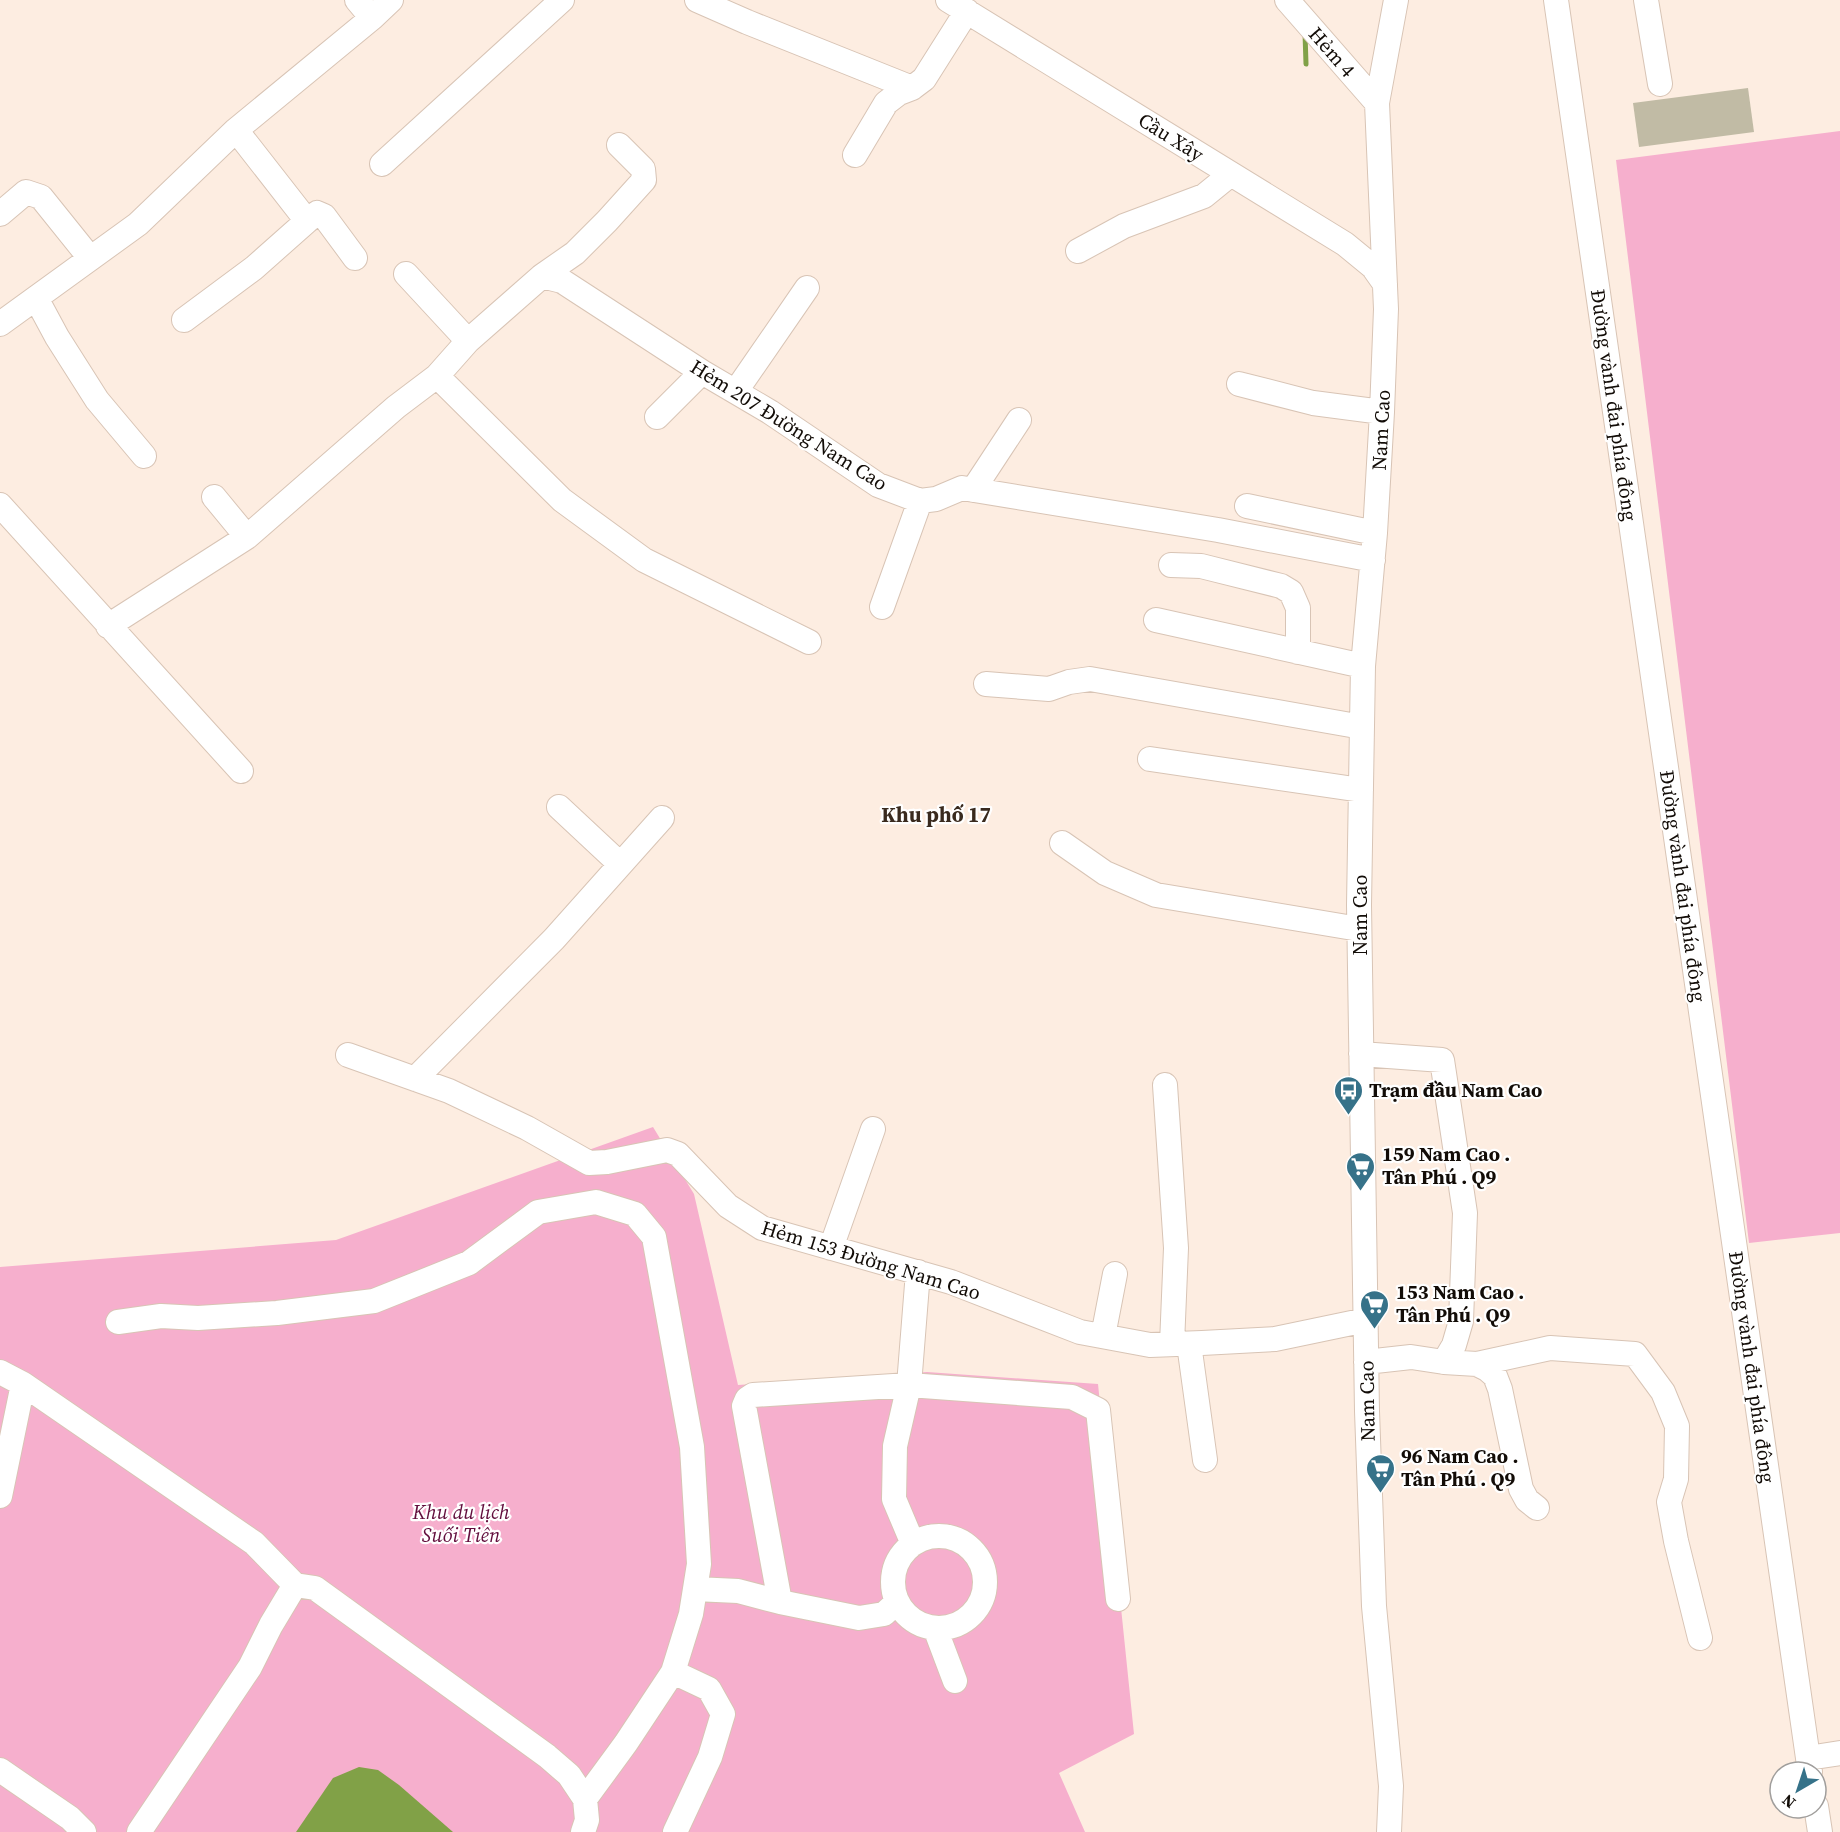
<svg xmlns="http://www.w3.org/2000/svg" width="1840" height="1832" font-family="'Source Serif 4',serif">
	<rect width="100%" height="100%" fill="#fdede1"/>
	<path fill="#f6afcd" d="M 1840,131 L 1840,1233 L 1749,1243 L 1616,160 Z
		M 653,1127 L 694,1194 L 738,1385 L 927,1372 L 1098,1384 L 1134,1734 L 1059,1773 L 1085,1832 L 0,1832 L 0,1267 L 336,1240 Z"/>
	<path fill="#81a147" d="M 359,1767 L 378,1770 L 399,1785 L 453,1832 L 296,1832 L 333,1778 Z"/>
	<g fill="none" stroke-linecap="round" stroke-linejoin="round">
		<path stroke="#81a147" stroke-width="5" d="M 1305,33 L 1306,64"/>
	</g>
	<path fill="#c1bba5" d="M 1748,88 L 1754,132 L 1639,147 L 1633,103 Z"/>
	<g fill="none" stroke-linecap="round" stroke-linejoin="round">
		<defs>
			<path id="minor" d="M 357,0 L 372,18
				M 697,0 L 747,22 L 912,88
				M 948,0 L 1345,244 L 1373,267 L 1385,284
				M 1287,0 L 1377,103
				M 1556,0 L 1810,1772
				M 1646,0 L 1660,84
				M 236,130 L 307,221 L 317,213 L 324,216 L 355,258
				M 855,155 L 886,103 L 899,93 L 912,88 L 924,79 L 967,11
				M 382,164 L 562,0
				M 0,214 L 26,192 L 41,197 L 90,258
				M 1078,251 L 1124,226 L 1204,196 L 1231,174
				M 406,274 L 468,341
				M 542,276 L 562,281 L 702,372 L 770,412 L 878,485 L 920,501 L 936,499 L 962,488 L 1218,530 L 1373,560
				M 36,298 L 57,337 L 97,400 L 144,456
				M 184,320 L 254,268 L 307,221
				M 0,324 L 138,224 L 236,130 L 372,18 L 391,0
				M 437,376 L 562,500 L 644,560 L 809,642
				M 1239,384 L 1313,403 L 1382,412
				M 736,391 L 807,288
				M 657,417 L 702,372
				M 973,490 L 1019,420
				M 214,497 L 247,537
				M 0,505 L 241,771
				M 1247,506 L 1375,533
				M 1171,565 L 1201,566 L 1281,586 L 1291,592 L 1298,608 L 1298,652
				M 882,607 L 920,501
				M 1156,620 L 1363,666
				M 108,626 L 247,537 L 396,407 L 437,376 L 468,341 L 542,276 L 575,253 L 607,221 L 644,180 L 643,169 L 619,145
				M 986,684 L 1049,689 L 1069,682 L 1090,679 L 1362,727
				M 1150,759 L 1361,790
				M 559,807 L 620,864
				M 1062,843 L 1105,873 L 1156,895 L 1359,929
				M 1361,1054 L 1442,1060 L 1465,1213 L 1461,1321 L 1454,1345 L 1444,1362 L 1411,1357 L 1366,1362
				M 348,1055 L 449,1091 L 527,1128 L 589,1163 L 607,1162 L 667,1150 L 678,1154 L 728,1206 L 762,1228 L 951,1282 L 1080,1332 L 1150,1345 L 1202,1343 L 1275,1339 L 1366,1320
				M 415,1079 L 554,939 L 662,818
				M 1165,1085 L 1176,1248 L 1172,1344
				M 831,1248 L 873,1129
				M 118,1322 L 161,1316 L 198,1318 L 277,1313 L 374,1301 L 469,1263 L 538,1212 L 596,1202 L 635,1214 L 654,1237 L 692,1447 L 699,1564 L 691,1614 L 673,1672 L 626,1743 L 585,1799 L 587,1820 L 583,1832
				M 1103,1336 L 1115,1274
				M 1189,1344 L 1205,1460
				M 1444,1362 L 1477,1364 L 1550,1348 L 1635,1354 L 1663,1392 L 1677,1426 L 1676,1479 L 1669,1502 L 1676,1541 L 1700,1638
				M 1477,1364 L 1487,1369 L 1495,1376 L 1500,1389 L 1521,1489 L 1527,1500 L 1537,1508
				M 0,1372 L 23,1384
				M 0,1496 L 23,1384 L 254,1543 L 295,1585
				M893 1582a46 46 0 1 1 92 0a46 46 0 1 1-92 0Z
				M 913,1544 L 894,1499 L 895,1446 L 909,1385 L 1072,1397 L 1098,1410 L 1118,1599
				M 695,1589 L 738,1591 L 780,1602 L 859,1618 L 884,1614 L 897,1602
				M 780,1602 L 744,1406 L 747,1399 L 753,1395 L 909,1385 L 918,1272
				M 935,1628 L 955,1681
				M 673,1672 L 709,1689 L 723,1714 L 710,1757 L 675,1832
				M 1808,1758 L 1840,1753
				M 0,1770 L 70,1818 L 84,1832
				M 1816,1806 L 1820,1832
				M 139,1832 L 250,1667 L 271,1625 L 295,1585 L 315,1588 L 547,1756 L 569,1775 L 585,1799
				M 1389,1832 L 1391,1786 L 1374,1606 L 1367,1411 L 1359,905 L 1363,666 L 1375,533 L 1382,412 L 1386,309 L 1377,103 L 1396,0"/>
		</defs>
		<use href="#minor" stroke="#d8c4b5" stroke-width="26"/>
		<use href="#minor" stroke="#fff" stroke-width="24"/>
	</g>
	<defs>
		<symbol id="bus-pin" viewBox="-11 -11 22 30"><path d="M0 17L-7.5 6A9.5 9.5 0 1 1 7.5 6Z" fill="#367289" stroke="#fff"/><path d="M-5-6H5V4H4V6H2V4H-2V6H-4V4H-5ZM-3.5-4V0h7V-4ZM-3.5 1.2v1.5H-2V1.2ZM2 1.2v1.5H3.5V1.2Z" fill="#fff"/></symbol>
		<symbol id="supermarket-pin" viewBox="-11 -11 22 30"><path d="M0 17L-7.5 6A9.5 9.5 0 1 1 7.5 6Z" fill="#367289" stroke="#fff"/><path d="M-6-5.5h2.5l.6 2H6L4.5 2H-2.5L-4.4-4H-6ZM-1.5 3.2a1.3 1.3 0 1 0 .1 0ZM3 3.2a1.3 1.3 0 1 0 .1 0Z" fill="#fff"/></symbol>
	</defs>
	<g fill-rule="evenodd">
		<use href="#bus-pin" x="1332" y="1074" width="33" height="45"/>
		<use href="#supermarket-pin" x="1344" y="1150" width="33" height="45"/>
		<use href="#supermarket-pin" x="1358" y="1288" width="33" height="45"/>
		<use href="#supermarket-pin" x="1364" y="1452" width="33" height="45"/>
	</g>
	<g text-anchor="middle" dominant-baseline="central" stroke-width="4.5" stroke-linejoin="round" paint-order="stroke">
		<g font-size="20" fill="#120c07" stroke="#fff">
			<text transform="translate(1332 52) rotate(49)">Hẻm 4</text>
			<text transform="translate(1171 137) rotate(32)">Cầu Xây</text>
			<text transform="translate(1614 405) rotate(82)">Đường vành đai phía đông</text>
			<text transform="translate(789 425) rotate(32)">Hẻm 207 Đường Nam Cao</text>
			<text transform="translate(1381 430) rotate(-87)">Nam Cao</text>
			<text transform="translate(1683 886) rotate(82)">Đường vành đai phía đông</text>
			<text transform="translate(1360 915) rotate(-90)">Nam Cao</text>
			<text transform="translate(871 1260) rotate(17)">Hẻm 153 Đường Nam Cao</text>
			<text transform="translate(1752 1367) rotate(82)">Đường vành đai phía đông</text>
			<text transform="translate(1367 1401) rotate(-91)">Nam Cao</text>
		</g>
		<g font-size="20" font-weight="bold" fill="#120c07" stroke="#fff" text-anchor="start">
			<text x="1369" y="1090">Trạm đầu Nam Cao</text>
			<text x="1382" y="1154">159 Nam Cao .<tspan x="1382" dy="23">Tân Phú . Q9</tspan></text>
			<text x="1396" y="1292">153 Nam Cao .<tspan x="1396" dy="23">Tân Phú . Q9</tspan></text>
			<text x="1401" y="1456">96 Nam Cao .<tspan x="1401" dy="23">Tân Phú . Q9</tspan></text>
		</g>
		<g font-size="20" font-style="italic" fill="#610d3c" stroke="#fff">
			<text x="461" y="1512">Khu du lịch<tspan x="461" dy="23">Suối Tiên</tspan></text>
		</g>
		<g font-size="21" font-weight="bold" fill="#392a1e" stroke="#fff">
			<text x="936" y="814">Khu phố 17</text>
		</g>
	</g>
	<g transform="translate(1798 1790) rotate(219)"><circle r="28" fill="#ffffff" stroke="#a09e9c" stroke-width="1.5"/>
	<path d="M0-4.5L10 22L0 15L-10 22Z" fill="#367289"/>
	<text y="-9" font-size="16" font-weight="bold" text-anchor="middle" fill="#120c07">N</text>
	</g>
</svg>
